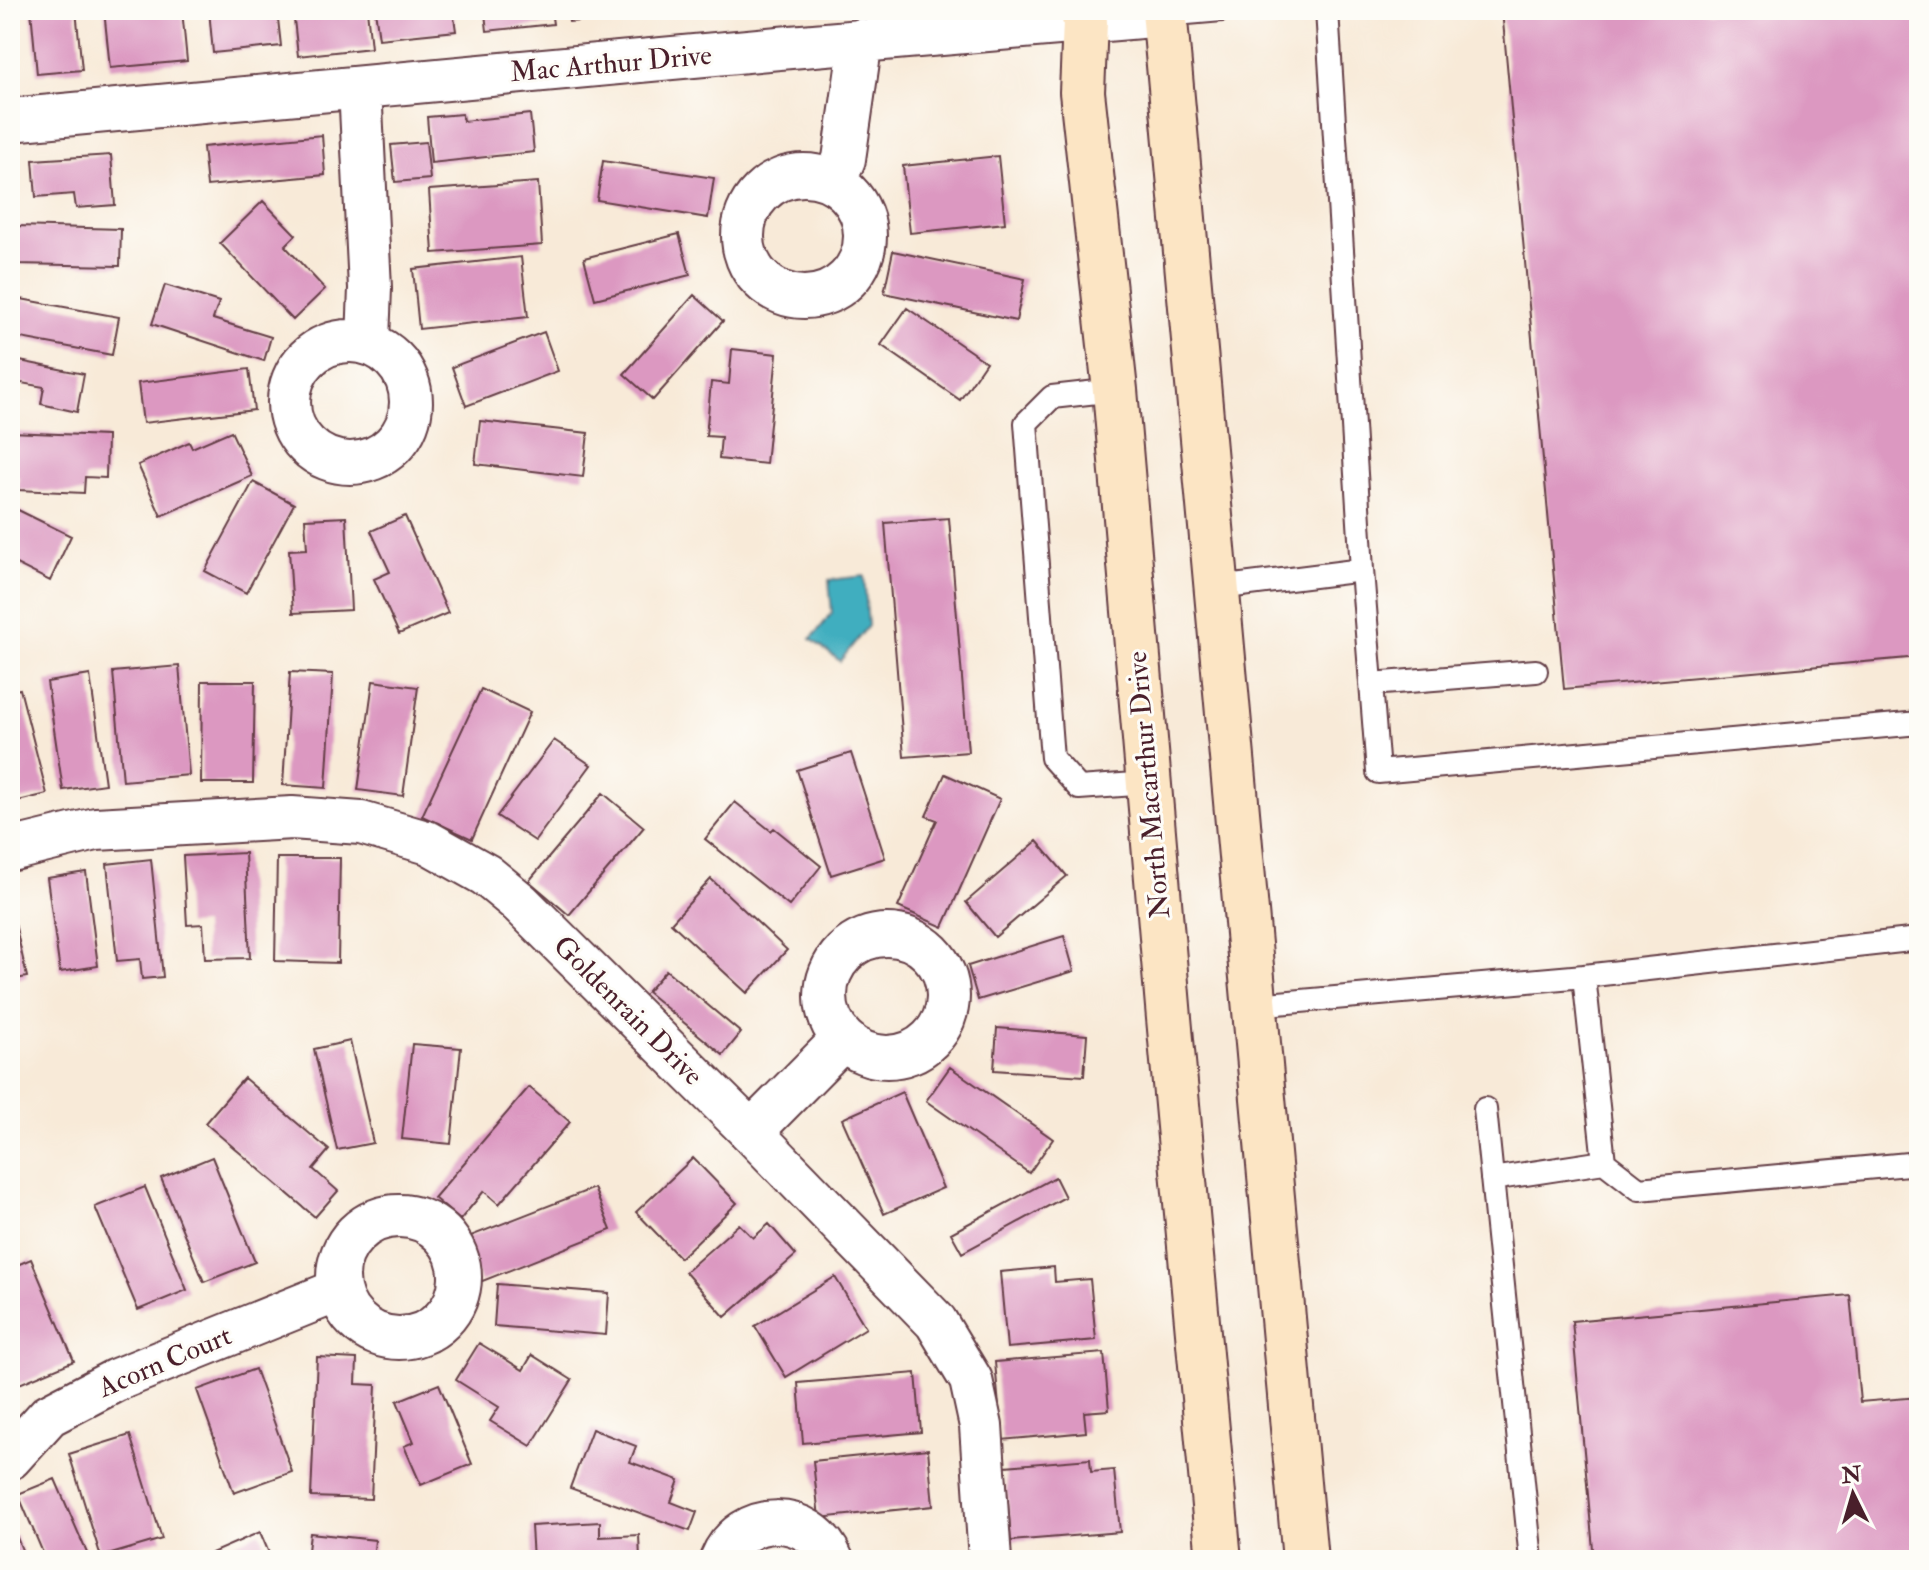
<svg xmlns="http://www.w3.org/2000/svg" width="1929" height="1570" font-family="'IM FELL Double Pica',serif">
	<rect width="100%" height="100%" fill="#fdfcf7"/>
	<filter id="ink" filterUnits="userSpaceOnUse"><feTurbulence type="fractalNoise" baseFrequency=".0125" numOctaves="2"/><feDisplacementMap in="SourceGraphic" scale="16" xChannelSelector="R" yChannelSelector="G"/><feConvolveMatrix kernelMatrix="1 2 1 2 8 2 1 2 1" color-interpolation-filters="sRGB"/></filter>
	<filter id="wash" filterUnits="userSpaceOnUse"><feTurbulence type="fractalNoise" baseFrequency=".006" numOctaves="4" result="noise"/><feDisplacementMap in="SourceGraphic" scale="32" xChannelSelector="R" yChannelSelector="G"/><feGaussianBlur stdDeviation="1.8" result="paint"/><feColorMatrix in="noise" values="0 0 0 0 0 0 0 0 0 0 0 0 0 0 0 0 0 1.4 0 .05"/><feComposite in="paint" operator="in"/></filter>
	<g filter="url(#wash)">
		<rect width="100%" height="100%" fill="#f8ead8"/>
		<path fill="#41aebf" stroke="#466675" stroke-width="2" d="M 864,576 L 868,626 L 840,661 L 811,639 L 832,613 L 829,580 Z"/>
		<g id="blocks">
			<path fill="#dc98c1" d="M 31,10 L 76,10 L 82,70 L 37,74 Z
				M 104,10 L 182,10 L 187,61 L 110,68 Z
				M 209,10 L 277,10 L 281,46 L 213,53 Z
				M 293,10 L 367,10 L 371,48 L 298,56 Z
				M 375,10 L 453,10 L 456,31 L 379,39 Z
				M 468,10 L 551,10 L 553,24 L 487,31 L 485,13 L 468,14 Z
				M 568,10 L 636,10 L 637,16 L 569,22 Z
				M 1502,10 L 1919,10 L 1919,657 L 1564,689 Z
				M 462,114 L 463,121 L 530,114 L 534,152 L 431,163 L 427,117 Z
				M 322,135 L 325,175 L 207,186 L 203,147 Z
				M 426,142 L 430,179 L 395,182 L 391,145 Z
				M 111,155 L 115,205 L 76,208 L 74,194 L 36,197 L 33,160 Z
				M 998,156 L 1005,223 L 910,233 L 903,166 Z
				M 603,161 L 714,178 L 708,218 L 597,200 Z
				M 538,182 L 542,245 L 433,253 L 429,190 Z
				M 263,201 L 296,235 L 285,246 L 325,289 L 293,320 L 220,243 Z
				M 16,226 L 121,229 L 120,266 L 15,264 Z
				M 679,234 L 690,275 L 595,299 L 584,258 Z
				M 893,251 L 1025,279 L 1016,321 L 884,293 Z
				M 521,257 L 528,317 L 419,329 L 413,269 Z
				M 165,285 L 219,302 L 213,319 L 271,337 L 264,361 L 152,324 Z
				M 694,295 L 723,321 L 653,400 L 624,374 Z
				M 10,297 L 119,317 L 112,355 L 10,336 Z
				M 907,308 L 986,362 L 960,400 L 881,345 Z
				M 544,332 L 558,371 L 466,406 L 452,367 Z
				M 732,349 L 777,354 L 766,464 L 719,459 L 721,437 L 706,436 L 711,382 L 729,384 Z
				M 10,359 L 84,374 L 77,412 L 41,404 L 44,387 L 10,381 Z
				M 249,369 L 254,410 L 143,423 L 138,383 Z
				M 480,421 L 588,433 L 583,477 L 475,464 Z
				M 231,431 L 252,476 L 161,516 L 138,465 L 189,442 L 192,448 Z
				M 10,432 L 107,436 L 106,478 L 85,477 L 84,493 L 18,490 L 19,477 L 10,476 Z
				M 253,482 L 294,504 L 246,593 L 205,571 Z
				M 10,506 L 71,536 L 50,581 L 10,561 Z
				M 405,516 L 448,613 L 399,634 L 374,579 L 390,572 L 371,531 Z
				M 346,517 L 351,610 L 293,613 L 289,550 L 307,549 L 305,519 Z
				M 949,518 L 968,752 L 904,757 L 885,523 Z
				M 179,666 L 189,775 L 123,781 L 113,672 Z
				M 290,672 L 333,674 L 326,788 L 283,785 Z
				M 90,675 L 105,784 L 63,790 L 47,682 Z
				M 202,681 L 255,681 L 253,783 L 201,783 Z
				M 373,681 L 418,687 L 403,796 L 358,790 Z
				M 20,689 L 47,794 L 10,803 L 10,691 Z
				M 481,689 L 530,712 L 472,839 L 422,816 Z
				M 554,740 L 591,765 L 535,841 L 497,816 Z
				M 851,753 L 885,858 L 831,875 L 797,770 Z
				M 945,774 L 1000,799 L 943,927 L 898,907 L 937,820 L 926,816 Z
				M 603,793 L 644,827 L 569,915 L 529,881 Z
				M 735,802 L 771,831 L 774,828 L 821,866 L 789,906 L 705,839 Z
				M 1037,841 L 1067,876 L 995,937 L 966,902 Z
				M 245,853 L 250,958 L 205,959 L 203,924 L 187,925 L 183,856 Z
				M 277,858 L 340,858 L 338,963 L 275,961 Z
				M 151,859 L 163,977 L 142,979 L 140,959 L 117,961 L 107,864 Z
				M 86,872 L 98,966 L 60,972 L 47,878 Z
				M 711,879 L 787,950 L 747,993 L 671,923 Z
				M 10,901 L 27,977 L 10,980 Z
				M 1064,936 L 1074,971 L 978,1000 L 968,966 Z
				M 666,970 L 741,1033 L 723,1055 L 647,992 Z
				M 997,1028 L 1087,1035 L 1084,1076 L 994,1070 Z
				M 350,1041 L 373,1143 L 337,1150 L 314,1049 Z
				M 412,1044 L 461,1048 L 451,1144 L 402,1139 Z
				M 950,1067 L 1053,1139 L 1029,1173 L 926,1101 Z
				M 244,1078 L 329,1150 L 313,1169 L 338,1191 L 315,1217 L 205,1123 Z
				M 529,1087 L 570,1122 L 499,1204 L 484,1191 L 460,1220 L 434,1198 Z
				M 902,1092 L 943,1188 L 884,1214 L 842,1119 Z
				M 212,1157 L 255,1262 L 204,1282 L 161,1178 Z
				M 693,1158 L 737,1203 L 680,1258 L 636,1212 Z
				M 1055,1177 L 1065,1197 L 962,1253 L 951,1233 Z
				M 145,1187 L 187,1290 L 138,1310 L 95,1207 Z
				M 594,1188 L 611,1230 L 480,1282 L 463,1239 Z
				M 739,1224 L 753,1238 L 769,1224 L 796,1255 L 725,1317 L 685,1272 Z
				M 31,1259 L 74,1361 L 17,1385 L 10,1369 L 10,1268 Z
				M 1054,1267 L 1055,1282 L 1090,1279 L 1096,1340 L 1007,1348 L 1000,1272 Z
				M 835,1277 L 866,1328 L 786,1377 L 755,1326 Z
				M 497,1284 L 609,1293 L 606,1335 L 494,1326 Z
				M 1850,1295 L 1860,1402 L 1919,1397 L 1919,1560 L 1594,1560 L 1572,1321 Z
				M 479,1343 L 523,1370 L 532,1355 L 572,1380 L 531,1446 L 490,1421 L 499,1407 L 456,1380 Z
				M 1104,1353 L 1109,1410 L 1084,1412 L 1086,1432 L 1002,1440 L 995,1362 Z
				M 317,1357 L 357,1359 L 356,1384 L 376,1385 L 371,1499 L 311,1497 Z
				M 255,1369 L 292,1472 L 234,1493 L 197,1390 Z
				M 916,1373 L 921,1432 L 803,1443 L 798,1383 Z
				M 439,1384 L 472,1464 L 421,1485 L 404,1446 L 414,1442 L 397,1401 Z
				M 592,1429 L 636,1446 L 630,1462 L 679,1480 L 671,1502 L 697,1512 L 690,1531 L 570,1488 Z
				M 130,1435 L 162,1539 L 101,1557 L 69,1454 Z
				M 928,1449 L 933,1506 L 819,1518 L 813,1461 Z
				M 1090,1459 L 1091,1472 L 1114,1470 L 1120,1532 L 1011,1541 L 1005,1466 Z
				M 55,1479 L 90,1560 L 46,1560 L 18,1494 Z
				M 600,1522 L 600,1537 L 639,1535 L 640,1560 L 533,1560 L 531,1526 Z
				M 260,1532 L 272,1560 L 209,1560 L 207,1555 Z
				M 310,1533 L 375,1540 L 373,1560 L 307,1560 Z
				M 16,1535 L 26,1560 L 10,1560 L 10,1537 Z"/>
		</g>
	</g>
	<g filter="url(#ink)">
		<use href="#blocks" fill-opacity="0" stroke="#643d45" stroke-width="2"/>
		<g fill="none" stroke-linecap="round" stroke-linejoin="round">
			<defs>
				<path id="lane" d="M 1327,10 L 1362,570 L 1378,772 L 1919,723
					M 1164,15 L 1222,10
					M 1115,390 L 1052,397 L 1026,423 L 1052,758 L 1079,788 L 1149,783
					M 1218,588 L 1362,570
					M 1371,684 L 1536,671
					M 1584,976 L 1919,939
					M 1256,1005 L 1584,976 L 1604,1162 L 1492,1179
					M 1485,1109 L 1531,1560
					M 1604,1162 L 1639,1189 L 1919,1163"/>
				<path id="street" d="M 360,88 L 370,288 L 368,341
					M 10,120 L 779,48 L 1164,15
					M743 236a61 61 0 1 1 122 0a61 61 0 1 1-122 0Z
					M 835,181 L 844,159 L 861,40
					M289 402a61 61 0 1 1 122 0a61 61 0 1 1-122 0Z
					M 10,850 L 96,829 L 292,818 L 361,823 L 429,843 L 486,875 L 520,903 L 751,1132 L 936,1322 L 971,1380 L 981,1426 L 990,1560
					M826 996a61 61 0 1 1 122 0a61 61 0 1 1-122 0Z
					M 751,1132 L 842,1040
					M338 1277a61 61 0 1 1 122 0a61 61 0 1 1-122 0Z
					M 10,1458 L 49,1415 L 116,1380 L 337,1291
					M 721,1560 C 741,1510 811,1509 832,1560"/>
				<path id="secondary" d="M 1082,10 L 1085,22 L 1082,92 L 1115,390 L 1169,1018 L 1219,1560
					M 1164,10 L 1305,1560"/>
			</defs>
			<use href="#lane" stroke="#643d45" stroke-width="26"/>
			<use href="#street" stroke="#643d45" stroke-width="46"/>
			<use href="#secondary" stroke="#643d45" stroke-width="48"/>
			<use href="#lane" stroke="#fff" stroke-width="22"/>
			<use href="#street" stroke="#fff" stroke-width="42"/>
			<use href="#secondary" stroke="#fce5c4" stroke-width="44"/>
		</g>
	</g>
	<g text-anchor="middle" dominant-baseline="central" stroke-width="6" stroke-linejoin="round" paint-order="stroke">
		<g font-size="28" fill="#4a1f2b" stroke="#fdfcf7">
			<text transform="translate(611 64) rotate(-5)">Mac Arthur Drive</text>
			<text transform="translate(1149 785) rotate(-95)">North Macarthur Drive</text>
			<text transform="translate(628 1011) rotate(45)">Goldenrain Drive</text>
			<text transform="translate(165 1362) rotate(-23)">Acorn Court</text>
		</g>
	</g>
	<rect width="1929" height="1570" fill="none" stroke="#fdfcf7" stroke-width="40"/>
	<g transform="translate(1853 1494) rotate(355)" stroke="#fdfcf7" stroke-width="6" paint-order="stroke">
	<path d="M0-6L14 30L0 20L-14 30Z" fill="#4a1f2b"/>
	<text y="-12" font-size="22" font-weight="bold" text-anchor="middle" fill="#4a1f2b">N</text>
	</g>
</svg>
